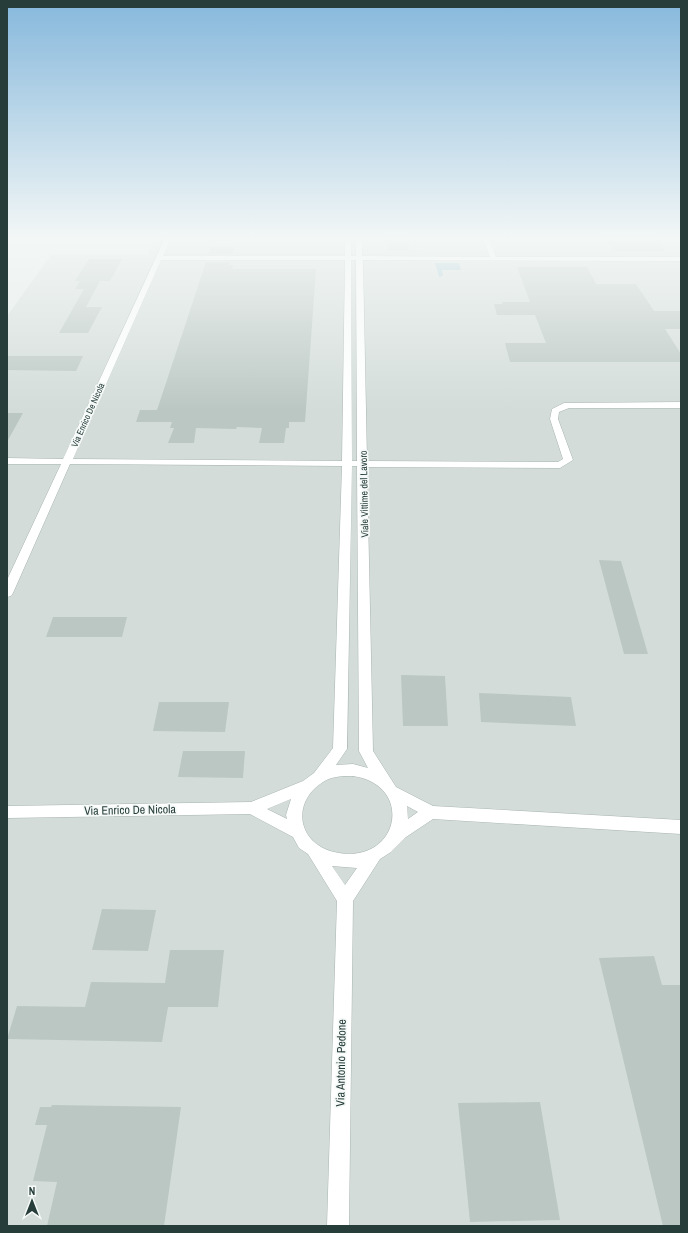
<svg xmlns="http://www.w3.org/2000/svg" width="688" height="1233" font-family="'Archivo Narrow',sans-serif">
	<rect width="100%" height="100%" fill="#e5edea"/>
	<path fill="#d3dcd9" d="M 155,238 L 681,238 L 681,1226 L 7,1226 L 7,316 L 51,255 L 147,255 Z"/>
	<path fill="#93bdcb" d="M 435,263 L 459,263 L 461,270 L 442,270 L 443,276 L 439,277 Z"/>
	<path fill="#bbc7c3" d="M 388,238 L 408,238 L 409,250 L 388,250 Z
		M 606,238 L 656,238 L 665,251 L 613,251 Z
		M 211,247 L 234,247 L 232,254 L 209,254 Z
		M 89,259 L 122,259 L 110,281 L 100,281 L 86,307 L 102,307 L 88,333 L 59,333 L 84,289 L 75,289 L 80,281 L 75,281 Z
		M 206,262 L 230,262 L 229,265 L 233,265 L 232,269 L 316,269 L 305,422 L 289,422 L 289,428 L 286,428 L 284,443 L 259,443 L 262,428 L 237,427 L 236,429 L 196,428 L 194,443 L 168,443 L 174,428 L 170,428 L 172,422 L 136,422 L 140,410 L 157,410 Z
		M 517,267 L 587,267 L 596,284 L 636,284 L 654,311 L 681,311 L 681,329 L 665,329 L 681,354 L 681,362 L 510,362 L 505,343 L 546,343 L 535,315 L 497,315 L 494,304 L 503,304 L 502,302 L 530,302 Z
		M 7,356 L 83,356 L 76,371 L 7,370 Z
		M 7,413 L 23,413 L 7,442 Z
		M 599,560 L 621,561 L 648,654 L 624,654 Z
		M 53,617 L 127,617 L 122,637 L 46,637 Z
		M 401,675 L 445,676 L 448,726 L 403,726 Z
		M 479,693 L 571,697 L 576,726 L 481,722 Z
		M 159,702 L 229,702 L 225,732 L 153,731 Z
		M 183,751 L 245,751 L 243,778 L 178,777 Z
		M 102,909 L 156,910 L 148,951 L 92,950 Z
		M 170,950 L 224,950 L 218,1007 L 168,1007 L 162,1042 L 7,1039 L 17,1006 L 85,1007 L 91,982 L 165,983 Z
		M 654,956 L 662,985 L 681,985 L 681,1226 L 663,1226 L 599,958 Z
		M 540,1102 L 560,1220 L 470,1222 L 458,1103 Z
		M 52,1105 L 181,1107 L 164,1226 L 47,1226 L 57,1182 L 33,1181 L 47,1125 L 35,1125 L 40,1107 L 51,1107 Z"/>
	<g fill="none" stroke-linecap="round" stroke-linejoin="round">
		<defs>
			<path id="minor" d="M 165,238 L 171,238 L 163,256 L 345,256 L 345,238 L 351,238 L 351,256 L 356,256 L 356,238 L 362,238 L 362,256 L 490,257 L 483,238 L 489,238 L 496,257 L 681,257 L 681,261 L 363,260 L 367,461 L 558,462 L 563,459 L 550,419 L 552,409 L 564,403 L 681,402 L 681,408 L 569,408 L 559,412 L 558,419 L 573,460 L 560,468 L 367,467 L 373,751 L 396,787 L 433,806 L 681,820 L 681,834 L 433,819 L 406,837 L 391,852 L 380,859 L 353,901 L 349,1226 L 327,1226 L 337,901 L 308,854 L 299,848 L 293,837 L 250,814 L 7,818 L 7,806 L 251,802 L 303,781 L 314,773 L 333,748 L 342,466 L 70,464 L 13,593 L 11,596 L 7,597 L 7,580 L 61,464 L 7,464 L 7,458 L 63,459 ZM 161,260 L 345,260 L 342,461 L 73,459 ZM 351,260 L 356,260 L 357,461 L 352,461 ZM 352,466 L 357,466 L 359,751 L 368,768 L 353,764 L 336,765 L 347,749 ZM 353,776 C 416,785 399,867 334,852 C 297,843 291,802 323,782 C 332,776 343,776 353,776 ZM 291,799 L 286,815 L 287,819 L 267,809 ZM 407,806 L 418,812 L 408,819 ZM 332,866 L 357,868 L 345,885 Z"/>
		</defs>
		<use href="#minor" stroke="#a8b5b1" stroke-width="1"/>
		<use href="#minor" fill="#fff" fill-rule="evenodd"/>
	</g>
	<linearGradient id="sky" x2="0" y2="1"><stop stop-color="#86b8dc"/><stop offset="0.58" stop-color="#f3f7f6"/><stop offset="1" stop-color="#f3f7f6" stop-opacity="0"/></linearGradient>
	<rect width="688" height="411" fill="url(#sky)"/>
	<g text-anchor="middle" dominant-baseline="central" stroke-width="3.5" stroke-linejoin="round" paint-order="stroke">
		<g font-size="9" fill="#263d39" stroke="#f5f9f8">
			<text transform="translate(88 415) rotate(-66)">Via Enrico De Nicola</text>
		</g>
		<g font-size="10" fill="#263d39" stroke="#f5f9f8">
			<text transform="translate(364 494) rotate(-91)">Viale Vittime del Lavoro</text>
		</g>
		<g font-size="12" fill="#263d39" stroke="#f5f9f8">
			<text transform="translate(130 810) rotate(-1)">Via Enrico De Nicola</text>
			<text transform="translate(341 1063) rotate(-89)">Via Antonio Pedone</text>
		</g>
	</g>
	<rect width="688" height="1233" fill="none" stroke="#263d39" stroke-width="16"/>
	<g transform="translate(32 1201)" stroke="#f5f9f8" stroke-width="3" paint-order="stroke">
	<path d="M0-3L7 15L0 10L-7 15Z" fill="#263d39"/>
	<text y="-6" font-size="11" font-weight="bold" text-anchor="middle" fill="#263d39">N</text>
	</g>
</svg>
